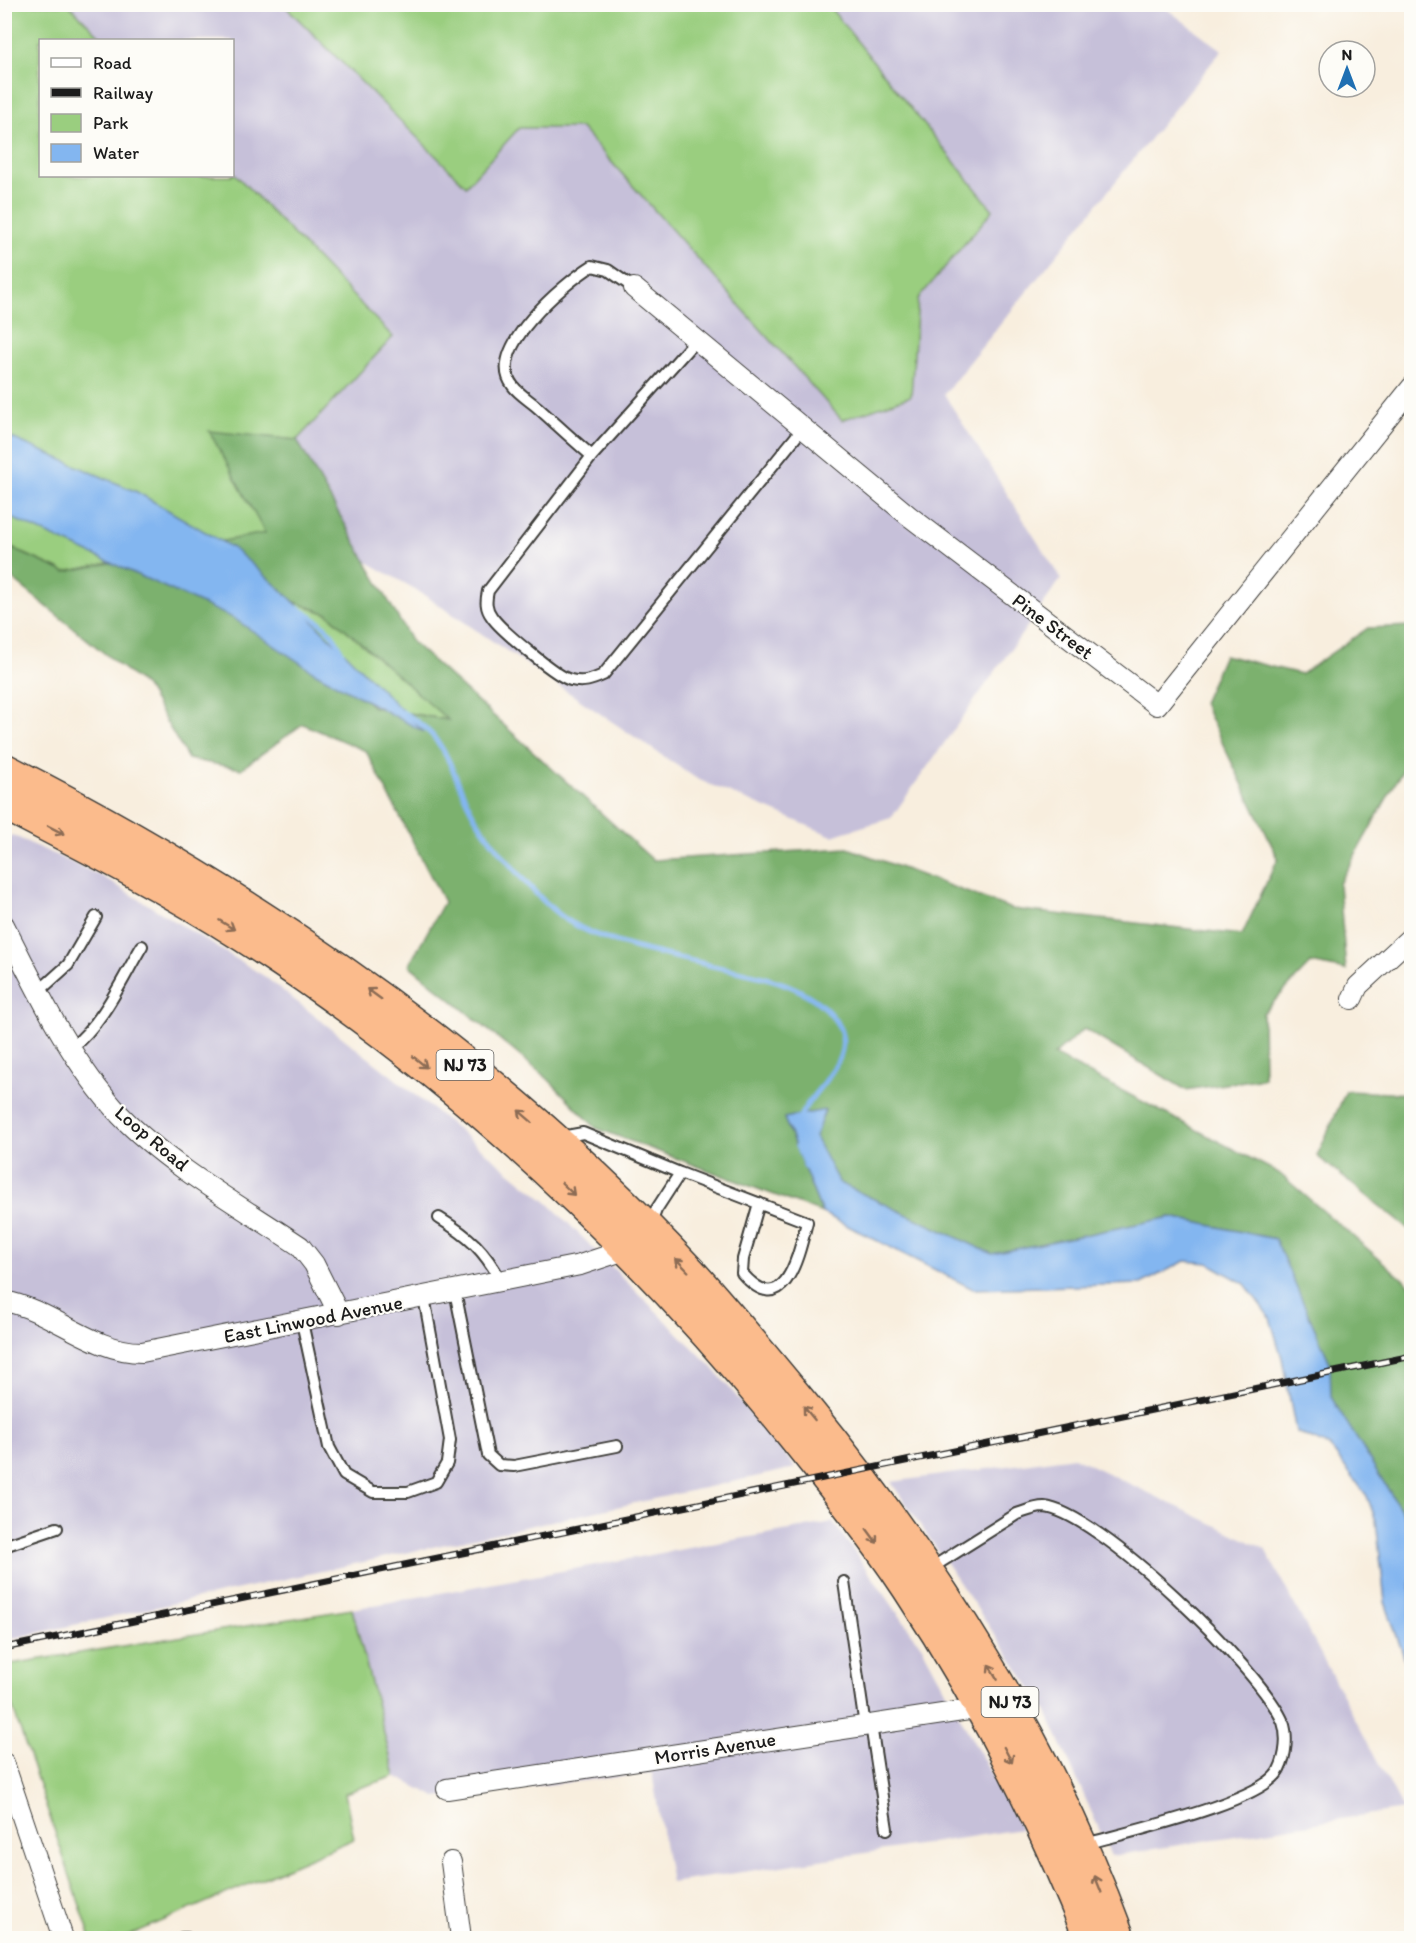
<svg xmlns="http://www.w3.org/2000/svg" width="1416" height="1943" font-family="Itim,sans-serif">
	<rect width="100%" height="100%" fill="#fdfcf7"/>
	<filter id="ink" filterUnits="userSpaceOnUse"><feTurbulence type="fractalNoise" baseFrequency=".0167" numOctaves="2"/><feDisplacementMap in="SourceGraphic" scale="12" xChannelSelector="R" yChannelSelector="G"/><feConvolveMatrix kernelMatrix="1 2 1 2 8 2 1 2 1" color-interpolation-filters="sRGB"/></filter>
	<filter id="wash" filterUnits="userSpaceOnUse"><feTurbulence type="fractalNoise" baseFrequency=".008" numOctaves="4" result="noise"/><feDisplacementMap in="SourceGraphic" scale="24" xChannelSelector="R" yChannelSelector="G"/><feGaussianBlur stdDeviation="1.35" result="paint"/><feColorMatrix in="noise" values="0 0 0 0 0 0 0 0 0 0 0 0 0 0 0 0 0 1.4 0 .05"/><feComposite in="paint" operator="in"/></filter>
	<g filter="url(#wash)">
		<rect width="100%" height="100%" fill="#f8eede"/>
		<path fill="#c6c0d9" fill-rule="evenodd" d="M 1160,4 L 1222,50 L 944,394 L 1061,579 L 891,818 L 832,836 L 697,779 L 415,589 L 255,499 L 74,429 L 4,5 ZM 40,40 L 232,40 L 232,176 L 40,176 Z
			M 12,835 L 103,877 L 264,976 L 393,1077 L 548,1203 L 712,1367 L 796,1468 L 5,1640 L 4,843 Z
			M 1074,1457 L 1265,1549 L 1403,1809 L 1111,1856 L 1046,1710 L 891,1482 Z
			M 833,1522 L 922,1647 L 1021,1829 L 671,1883 L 652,1773 L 436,1797 L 395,1776 L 352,1609 Z"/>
		<path fill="#9ace7f" stroke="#5b754e" stroke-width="1.5" d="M 5,5 L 69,5 L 104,40 L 40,40 L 40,176 L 232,176 L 233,172 L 393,337 L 297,440 L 210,432 L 266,533 L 162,553 L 328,614 L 449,720 L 373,707 L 286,622 L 134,558 L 65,572 L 5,545 Z
			M 284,5 L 828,5 L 993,210 L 918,299 L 911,396 L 842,420 L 581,128 L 519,128 L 466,186 Z
			M 352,1609 L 395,1776 L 345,1793 L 354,1839 L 123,1938 L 91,1938 L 5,1685 L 5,1665 Z"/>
		<path fill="#7bb16e" stroke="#4c6645" stroke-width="1.5" d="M 209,431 L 297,440 L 412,642 L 653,860 L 848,848 L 1012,909 L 1242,935 L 1278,858 L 1203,703 L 1224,655 L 1301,674 L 1368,628 L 1411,626 L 1411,755 L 1339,884 L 1346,970 L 1311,963 L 1263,1013 L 1264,1078 L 1186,1090 L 1084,1029 L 1054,1055 L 1279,1173 L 1411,1286 L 1411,1544 L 1404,1515 L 1330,1397 L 1330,1363 L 1274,1239 L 1171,1217 L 992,1254 L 839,1183 L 814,1137 L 825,1110 L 784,1118 L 822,1213 L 596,1128 L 548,1079 L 409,965 L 444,902 L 366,751 L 303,724 L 241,769 L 188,759 L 146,687 L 5,573 L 4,545 L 65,572 L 134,558 L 286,622 L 373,707 L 448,720 L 328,614 L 160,553 L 265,533 Z
			M 1346,1091 L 1411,1094 L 1411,1231 L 1317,1156 Z"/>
		<path fill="#83b6f0" stroke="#506986" stroke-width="1.5" d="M 5,435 L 137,492 L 233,548 L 284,592 L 424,732 L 314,672 L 233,618 L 5,515 Z
			M 825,1110 L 815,1137 L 839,1183 L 992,1254 L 1171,1217 L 1275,1239 L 1330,1363 L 1331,1397 L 1404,1515 L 1411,1544 L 1411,1677 L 1385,1602 L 1376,1521 L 1367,1496 L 1330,1447 L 1296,1432 L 1282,1358 L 1270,1318 L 1245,1284 L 1208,1263 L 1185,1261 L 1141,1284 L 973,1289 L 822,1213 L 784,1118 Z"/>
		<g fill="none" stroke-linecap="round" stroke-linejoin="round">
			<path stroke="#83b6f0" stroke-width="5" d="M 297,608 C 319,620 335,631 343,655
				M 402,712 C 451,738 450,774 475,817 C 493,846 541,905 570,922 C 608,945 669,955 713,966 C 755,975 808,982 835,1020 C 862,1058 811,1088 799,1119
				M 797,1146 L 806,1167"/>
		</g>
	</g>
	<g filter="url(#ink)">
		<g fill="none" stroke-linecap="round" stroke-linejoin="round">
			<defs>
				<path id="service" d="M 695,341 L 592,456 L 488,591 C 486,600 485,608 492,617 C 500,629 558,678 571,680 C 583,683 592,680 603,675 L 803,428
					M 592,456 C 573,440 555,423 537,407 C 529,400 519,394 513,386 C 484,350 565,283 592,266 L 608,270 L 634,288
					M 38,992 L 68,965 L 96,917
					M 71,1048 C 104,1022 121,981 142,946
					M 561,1137 L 583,1133 L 680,1173 L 656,1210 L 650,1226
					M 680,1173 L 807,1222 C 799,1253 785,1323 742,1273 L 743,1259 L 759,1203
					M 439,1218 C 470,1237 484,1250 501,1281
					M 455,1291 L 488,1455 L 499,1465 L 514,1466 L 617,1446
					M 302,1322 L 329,1447 L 344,1475 L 373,1492 L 408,1492 L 436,1482 L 447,1463 L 450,1440 L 424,1297
					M 4,1546 L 57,1528
					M 928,1570 L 1017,1514 C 1026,1511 1035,1507 1044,1507 C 1097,1511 1262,1671 1283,1722 C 1288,1736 1286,1756 1279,1770 C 1264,1802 1119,1834 1082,1845
					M 844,1582 L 865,1726
					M 871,1725 L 887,1829
					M 182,1938 L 187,1938"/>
				<path id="minor" d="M 634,288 L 909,516 L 1157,705 L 1412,387
					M 4,925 C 37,990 70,1061 120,1115 C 168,1165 242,1207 300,1246 L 314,1264 L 339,1314
					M 1352,999 L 1358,986 L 1412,936
					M 4,1301 C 53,1310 92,1352 142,1352 L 580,1265 L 628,1249
					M 4,1763 L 63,1938
					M 447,1789 L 982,1708
					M 451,1862 L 461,1938"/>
				<path id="trunk" d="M 4,770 C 259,900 495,1063 690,1273 C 729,1316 766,1361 803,1406 C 935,1568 1046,1742 1118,1938
					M 4,803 C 86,845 167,886 245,936 C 451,1068 633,1237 787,1427 C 829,1479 872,1532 909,1588 C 982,1698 1042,1816 1091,1938"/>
			</defs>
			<use href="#service" stroke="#3d3c39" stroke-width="14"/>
			<use href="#minor" stroke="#3d3c39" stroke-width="22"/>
			<use href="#trunk" stroke="#3d3c39" stroke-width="36"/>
			<use href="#service" stroke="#fff" stroke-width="10"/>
			<use href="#minor" stroke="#fff" stroke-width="20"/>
			<use href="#trunk" stroke="#fbbb8c" stroke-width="33"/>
			<defs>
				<path id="rail" d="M 4,1648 L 1412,1356"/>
			</defs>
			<use href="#rail" stroke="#1c1c1c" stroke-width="7"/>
			<use href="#rail" stroke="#fdfcf7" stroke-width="4.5" stroke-dasharray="14" stroke-linecap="butt"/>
		</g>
		<defs><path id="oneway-shaft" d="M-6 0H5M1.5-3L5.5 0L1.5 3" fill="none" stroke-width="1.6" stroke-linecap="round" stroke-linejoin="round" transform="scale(1.5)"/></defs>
		<g stroke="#8c6c54">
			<use href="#oneway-shaft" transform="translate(56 830) rotate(27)"/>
			<use href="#oneway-shaft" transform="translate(227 925) rotate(32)"/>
			<use href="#oneway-shaft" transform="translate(374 994) rotate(-144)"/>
			<use href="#oneway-shaft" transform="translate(420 1062) rotate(39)"/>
			<use href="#oneway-shaft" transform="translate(525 1116) rotate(-139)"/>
			<use href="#oneway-shaft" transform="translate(568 1189) rotate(44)"/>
			<use href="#oneway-shaft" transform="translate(682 1265) rotate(-134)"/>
			<use href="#oneway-shaft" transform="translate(809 1413) rotate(-129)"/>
			<use href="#oneway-shaft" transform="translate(872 1536) rotate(54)"/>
			<use href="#oneway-shaft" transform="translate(993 1672) rotate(-121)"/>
			<use href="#oneway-shaft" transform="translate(1008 1755) rotate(62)"/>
			<use href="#oneway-shaft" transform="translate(1098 1884) rotate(-112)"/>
		</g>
	</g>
	<g text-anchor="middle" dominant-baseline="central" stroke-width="4.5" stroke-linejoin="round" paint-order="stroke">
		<g fill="#fdfcf7" stroke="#605f5e" stroke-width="1.5">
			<rect x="436.5" y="1050" width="57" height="30" rx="4.5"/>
			<rect x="981.5" y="1687" width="57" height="30" rx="4.5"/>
		</g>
		<g font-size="18" font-weight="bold" fill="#1c1c1c">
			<text x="465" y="1065">NJ 73</text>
			<text x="1010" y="1702">NJ 73</text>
		</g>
		<g font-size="20" fill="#1c1c1c" stroke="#fdfcf7">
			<text transform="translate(1053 626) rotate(37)">Pine Street</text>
			<text transform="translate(152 1138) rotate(40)">Loop Road</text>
			<text transform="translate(313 1319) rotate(-11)">East Linwood Avenue</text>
			<text transform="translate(715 1748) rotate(-9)">Morris Avenue</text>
		</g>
	</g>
	<rect width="1416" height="1943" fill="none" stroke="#fdfcf7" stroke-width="24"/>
	<rect x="39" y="39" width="195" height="138" fill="#fdfcf7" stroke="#a3a29f" stroke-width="1.5"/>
	<rect x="51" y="58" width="30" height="9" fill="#ffffff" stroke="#a3a29f" stroke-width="1.5"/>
	<text x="93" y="69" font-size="18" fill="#1c1c1c">Road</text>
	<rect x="51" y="88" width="30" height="9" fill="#1c1c1c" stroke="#a3a29f" stroke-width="1.5"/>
	<text x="93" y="99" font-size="18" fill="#1c1c1c">Railway</text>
	<rect x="51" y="114" width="30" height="18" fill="#9ace7f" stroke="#a3a29f" stroke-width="1.5"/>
	<text x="93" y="129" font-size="18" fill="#1c1c1c">Park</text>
	<rect x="51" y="144" width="30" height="18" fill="#83b6f0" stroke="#a3a29f" stroke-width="1.5"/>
	<text x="93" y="159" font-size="18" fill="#1c1c1c">Water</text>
	<g transform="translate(1347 69)"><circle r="28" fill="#fdfcf7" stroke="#a3a29f" stroke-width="1.5"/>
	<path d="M0-4.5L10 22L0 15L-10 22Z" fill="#1f6fb2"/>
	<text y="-9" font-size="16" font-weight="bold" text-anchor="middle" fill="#1c1c1c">N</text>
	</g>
</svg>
